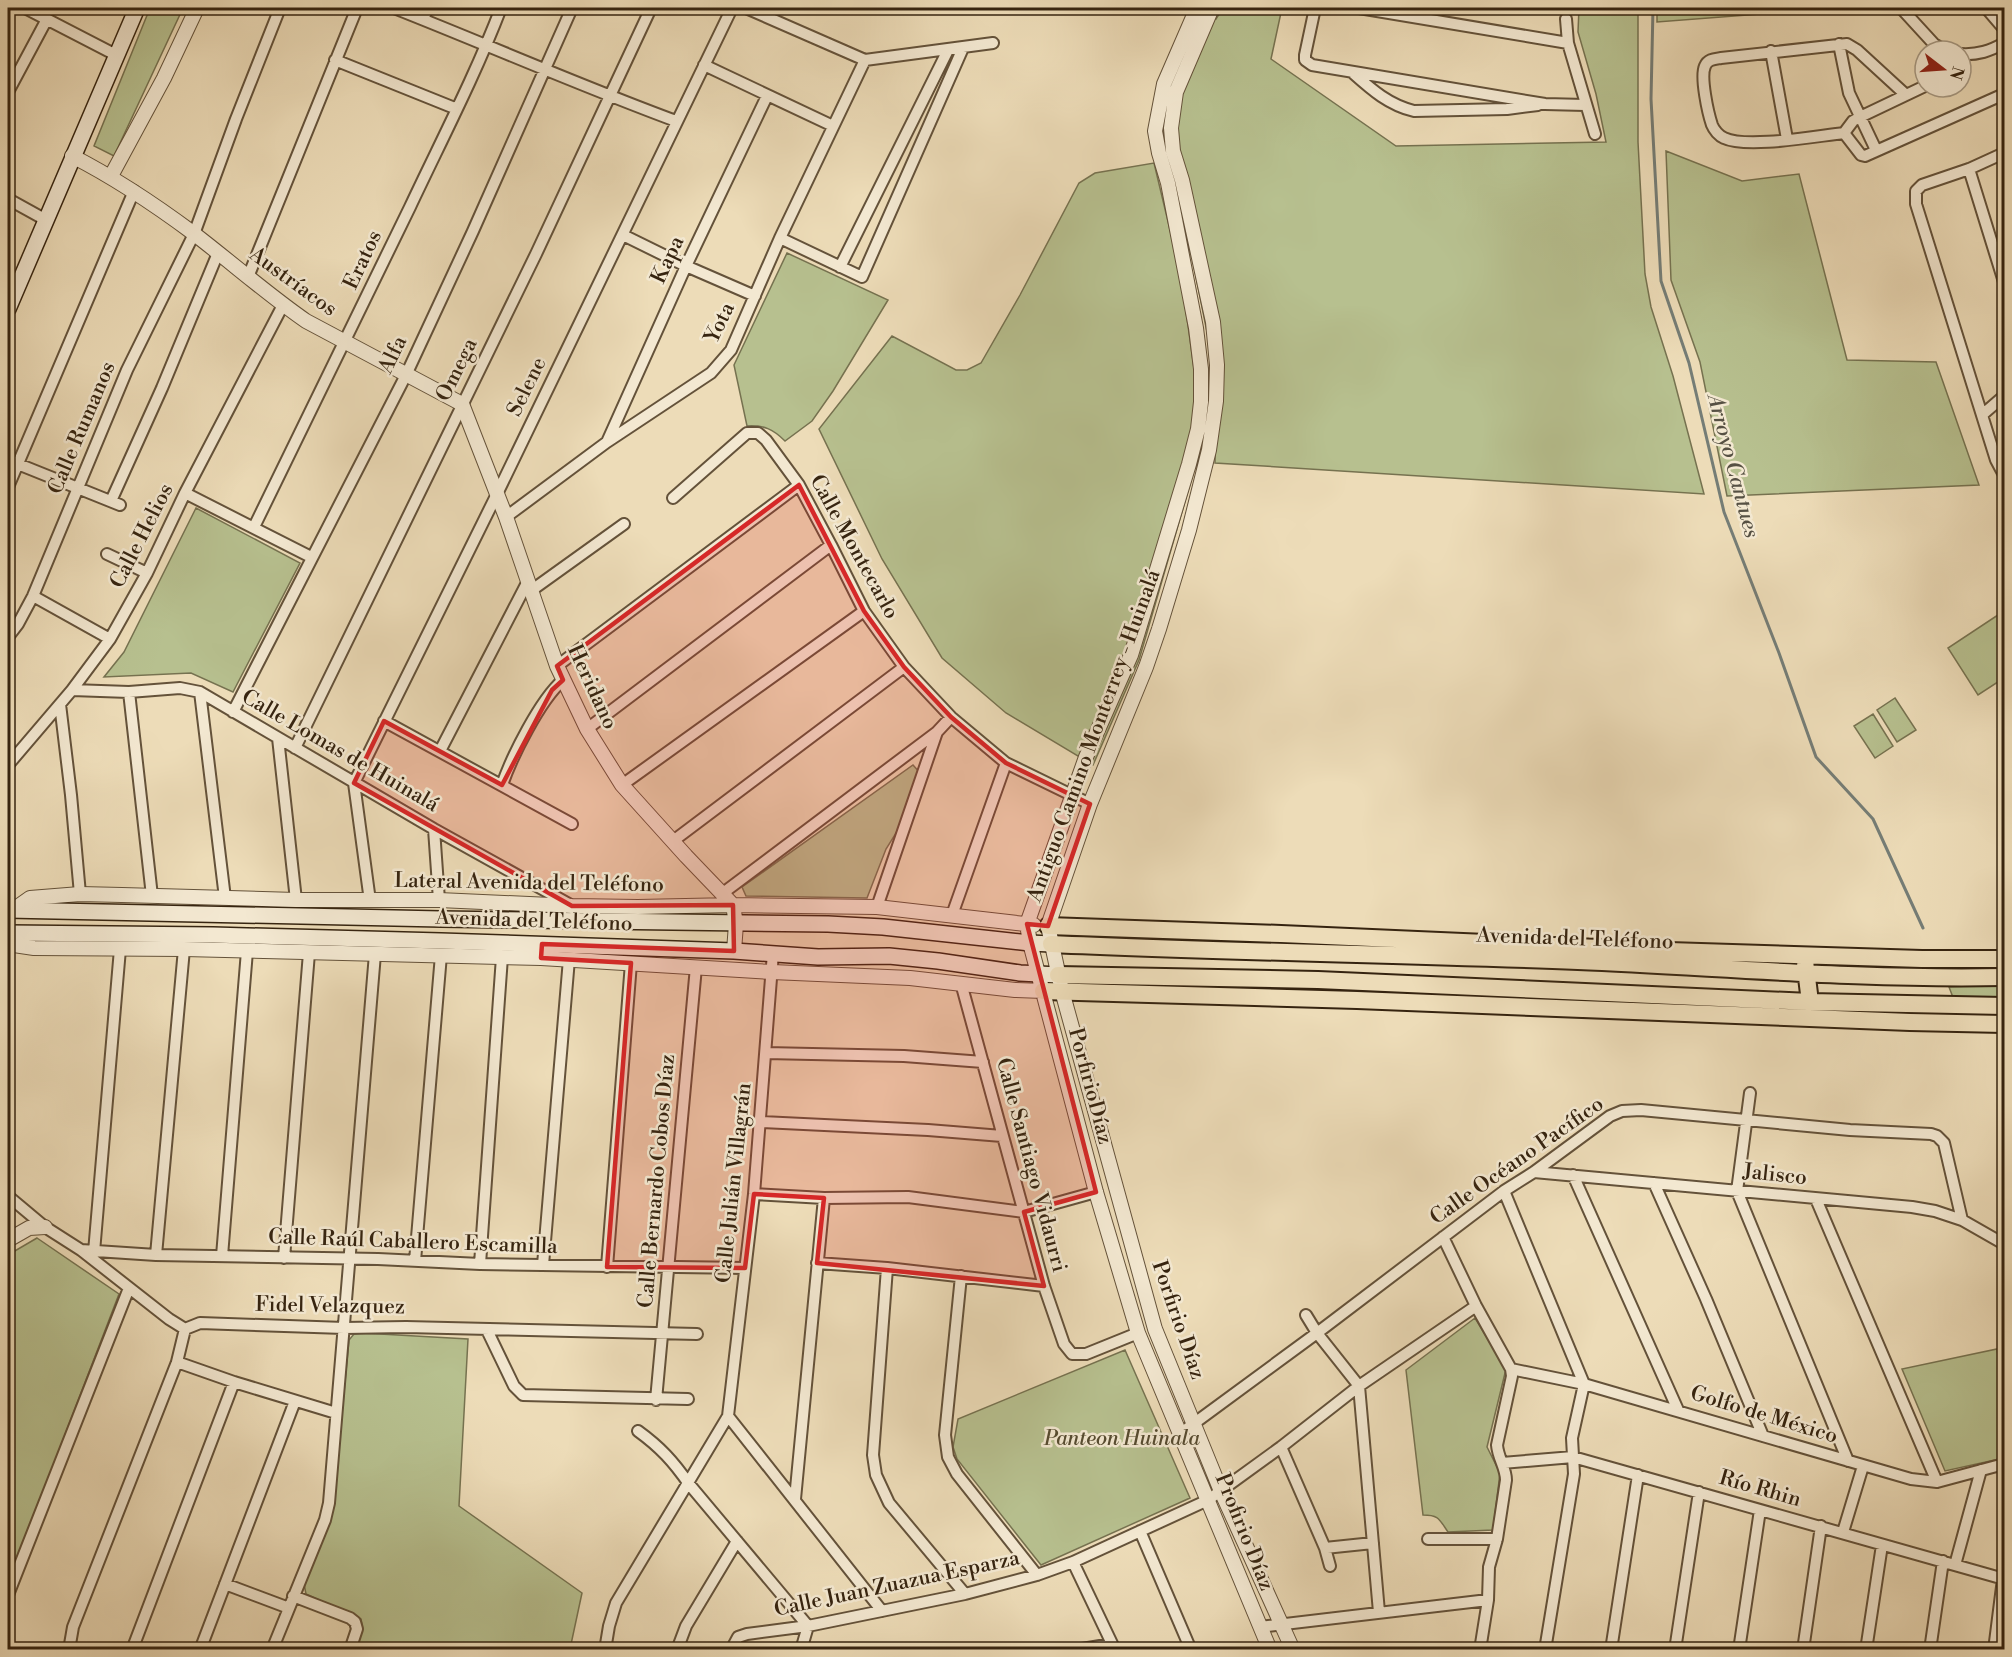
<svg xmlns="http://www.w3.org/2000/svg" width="2012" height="1657" font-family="'Libre Bodoni',serif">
	<rect width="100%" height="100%" fill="#eddcb8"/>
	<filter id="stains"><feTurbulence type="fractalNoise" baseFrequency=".00333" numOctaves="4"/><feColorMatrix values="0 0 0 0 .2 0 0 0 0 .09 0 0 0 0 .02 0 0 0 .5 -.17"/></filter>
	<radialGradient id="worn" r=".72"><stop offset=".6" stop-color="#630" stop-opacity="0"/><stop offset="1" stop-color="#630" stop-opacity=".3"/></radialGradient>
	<path fill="#b7c08f" stroke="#767250" stroke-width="1.5" d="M 150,8 L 183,8 L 114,156 L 94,146 Z
		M 1223,8 L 1282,8 L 1271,59 L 1396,146 L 1606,142 L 1596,94 L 1578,32 L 1579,8 L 1638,8 L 1638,142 L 1645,274 L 1651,307 L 1673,376 L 1704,494 L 1215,463 L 1217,382 L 1176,177 L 1169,115 L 1207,14 L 1216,19 Z
		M 1657,8 L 1838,8 L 1657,22 Z
		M 1666,151 L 1742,181 L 1799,174 L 1847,360 L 1936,362 L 1979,485 L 1727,496 L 1700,362 L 1671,280 Z
		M 1154,163 L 1181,276 L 1198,397 L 1195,467 L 1139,660 L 1093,765 L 1006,713 L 942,658 L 882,559 L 819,429 L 892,336 L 956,370 L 967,370 L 981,363 L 1020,295 L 1079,183 L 1095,173 Z
		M 787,253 L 888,300 L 833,391 L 812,421 L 785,441 C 773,429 764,425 747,426 L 734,365 Z
		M 196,508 L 300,563 L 233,692 L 191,673 L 104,677 L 124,652 Z
		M 2004,611 L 2004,678 L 1978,695 L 1948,648 Z
		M 1895,698 L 1916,730 L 1897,742 L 1877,710 Z
		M 1873,714 L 1893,746 L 1875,758 L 1854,726 Z
		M 913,765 L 921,774 L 903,822 L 886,849 L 867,898 L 746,896 L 742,887 Z
		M 2004,984 L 2004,999 L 1954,1000 L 1949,987 Z
		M 37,1238 L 119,1294 L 8,1583 L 8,1288 L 13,1252 Z
		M 1475,1318 L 1506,1369 L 1487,1447 L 1500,1473 L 1493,1530 L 1448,1532 C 1439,1519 1439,1515 1423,1515 L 1406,1370 Z
		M 362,1333 L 468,1339 L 459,1506 L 582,1593 L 570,1649 L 353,1649 L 362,1625 L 361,1619 L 306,1594 L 304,1584 L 334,1496 L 349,1340 L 354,1334 Z
		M 1997,1349 L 2004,1394 L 2004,1458 L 1945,1471 L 1902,1369 Z
		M 1125,1350 L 1190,1498 L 1041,1565 L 957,1459 L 953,1447 L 958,1419 Z"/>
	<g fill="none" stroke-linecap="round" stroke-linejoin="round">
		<path stroke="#757d76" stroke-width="3" d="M 1653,8 L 1651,99 L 1661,281 L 1689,363 L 1724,512 L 1779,653 L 1816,757 L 1873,819 L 1923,928"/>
		<defs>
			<path id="minor" d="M 25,8 L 116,55
				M 394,8 C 488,45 581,86 676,121
				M 746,8 L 865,60 L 993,43
				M 1315,8 L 1305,55 L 1305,60 L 1312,65 L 1545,104 L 1585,105
				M 1359,8 L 1568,43
				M 1901,8 L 1934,44 L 1946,51
				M 1986,8 L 2004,29
				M 423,19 L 428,8
				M 1566,19 L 1568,43 L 1595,134
				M 1839,44 L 1849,93 L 1876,150
				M 1771,51 L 1787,139
				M 1961,54 C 1978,55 1990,51 2004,43
				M 335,60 L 457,109
				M 704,65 L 833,126
				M 1353,73 C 1372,90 1389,105 1414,111 L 1507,109 L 1538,105
				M 8,92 L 47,19
				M 1906,95 L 1857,50 L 1847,44 L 1721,58 C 1715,59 1708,59 1705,66 C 1700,77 1708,113 1712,125 C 1714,130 1719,136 1724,138 C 1747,149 1816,136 1844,133 L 1853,121 L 1860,117 L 1925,86
				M 1844,133 L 1861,155 L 1865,156 L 2004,94
				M 2004,153 L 1969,169 L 1922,185 L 1916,191 L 1916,204 L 1996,460 L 2004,475
				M 1969,169 L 2004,282
				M 8,199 L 46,220
				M 623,235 L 686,266 L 755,296
				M 780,238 L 862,277 L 963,48
				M 840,267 L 948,50
				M 248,277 L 357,8
				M 1982,415 L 2004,396
				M 607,442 L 686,266 L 767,96
				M 8,460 L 120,505
				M 8,487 L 134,191
				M 185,493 L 311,557
				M 673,498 L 747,433 L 758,433 L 766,440 L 799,485 L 831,545 L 864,611 L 904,667 L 951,717 L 1006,763 L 1090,804
				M 111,501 L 162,388 L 218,253
				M 506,517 L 607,442 L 711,373 L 731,350 L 780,238 L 865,60
				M 254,527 C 306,421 358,314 410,207 C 441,141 475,76 501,8
				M 107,554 L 147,573
				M 532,590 L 624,524
				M 33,596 L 110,639
				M 8,637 L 18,624 L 33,596 L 127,370 L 194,234 L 236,119 L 280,8
				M 557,666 L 799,485
				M 72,690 L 129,692 L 180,688 L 200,692 L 434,829 L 569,904
				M 129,692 L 152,896
				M 200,692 L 225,898
				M 60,704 L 71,795 L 80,894
				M 233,712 L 406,375 L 473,231 L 572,8
				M 384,721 L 572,824
				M 587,729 L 831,545
				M 278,738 L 296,900
				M 295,748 L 536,254 L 651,8
				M 440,751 L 528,581
				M 8,765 L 72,690 L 110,639 L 147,573 L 185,493 L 283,305
				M 502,785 C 512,756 540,700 563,680
				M 622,785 L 864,611
				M 434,829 L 439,900
				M 673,841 L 904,667
				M 723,893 L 937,732 L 951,717
				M 370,901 L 354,783 L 496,496 L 732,8
				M 877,907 L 937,732
				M 952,915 L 1006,763
				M 961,983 L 1044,1286 L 1064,1344 L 1072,1354 L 1086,1354 L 1138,1333
				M 766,1053 L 904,1056 L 983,1062
				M 1750,1093 L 1737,1191 L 1848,1461
				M 761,1122 L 928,1130 L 1002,1136
				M 1534,1172 L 1912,1207 L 1935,1211 L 1962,1220 L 2004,1244
				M 1573,1175 L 1678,1410
				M 1654,1183 L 1706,1299 L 1763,1436
				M 1504,1191 L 1584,1384 L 1572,1438 L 1574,1474 L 1545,1650
				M 754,1194 L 824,1198 L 908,1197 L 1024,1212 L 1096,1192
				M 8,1196 L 45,1227 L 81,1250 L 169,1319 L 185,1329
				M 1816,1199 L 1937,1482
				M 1443,1237 L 1476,1306 L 1511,1369 L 1512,1376 L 1497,1445 C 1498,1458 1506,1468 1506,1480 L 1497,1539 L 1489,1567 L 1488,1600 L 1480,1650
				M 81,1250 L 156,1255 L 378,1259 L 480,1264 L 745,1268
				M 94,1252 L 120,949
				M 156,1255 L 184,949
				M 222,1256 L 247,951
				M 284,1258 L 309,953
				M 415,1261 L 441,955
				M 817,1263 L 887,1268 L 1044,1286
				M 480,1264 L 502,957
				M 543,1265 L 569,959
				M 607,1267 L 631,963
				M 887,1268 L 873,1455 L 876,1475 L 889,1503 L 965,1594
				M 961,1276 L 945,1435 L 948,1457 L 957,1474 L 1037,1575
				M 1306,1315 L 1317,1333 L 1359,1386 L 1379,1612
				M 185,1329 L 200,1323 L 344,1328 L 406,1327 L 697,1334
				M 487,1330 L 514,1386 L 523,1395 L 688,1399
				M 177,1362 L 234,1382 L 336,1413
				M 1511,1369 L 1584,1384 L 1911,1479 L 1937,1482 L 2004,1464
				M 656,1400 L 696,967
				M 728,1416 L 882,1611
				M 638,1431 C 660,1447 673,1461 689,1484 L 808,1626 L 801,1650
				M 1181,1433 L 1317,1333 L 1504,1191 L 1534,1172 L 1610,1116 L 1622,1111 L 1641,1110 L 1850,1130 L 1931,1134 L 1937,1136 L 1944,1143 L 1962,1220
				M 1281,1447 L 1325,1548 L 1330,1566
				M 1502,1463 L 1573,1457 L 2004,1579
				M 795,1499 L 824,1198
				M 1140,1531 L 1191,1650
				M 1843,1532 L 1863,1466
				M 1428,1539 L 1497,1539
				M 1325,1548 L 1373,1543
				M 1073,1562 L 1115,1650
				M 1955,1565 L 1981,1470
				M 225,1584 L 289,1608
				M 8,1595 L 129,1288
				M 293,1596 L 350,1618 L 355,1622 L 357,1629 L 350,1650
				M 1260,1627 L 1488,1600
				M 69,1650 L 73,1627 L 177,1362 L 185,1329
				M 132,1650 L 234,1382
				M 200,1650 L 295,1401
				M 272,1650 L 325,1520 L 329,1503 L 375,954
				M 605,1650 L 609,1626 L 616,1603 L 728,1416 L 754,1194 L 773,953
				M 677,1650 L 686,1626 L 737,1541
				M 731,1650 L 738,1637 L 747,1634 L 808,1626 L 965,1594 L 1037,1575 L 1073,1562 L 1208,1500 L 1281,1447 L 1359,1386 L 1476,1306
				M 1076,1650 L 1112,1644
				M 1611,1650 L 1638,1475
				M 1675,1650 L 1699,1492
				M 1739,1650 L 1760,1510
				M 1803,1650 L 1821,1526
				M 1866,1650 L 1882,1545
				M 1930,1650 L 1943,1561
				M 1994,1650 L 2004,1571"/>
			<path id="tertiary" d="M 1197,8 L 1164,84 L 1155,131 L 1159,153 L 1168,183 L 1196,328 L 1201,369 L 1201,402 L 1198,429 L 1189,464 L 1131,655 L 1086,757 L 1027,924 L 1030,943 L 1096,1192 L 1138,1333 L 1270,1650
				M 1212,8 L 1176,92 L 1171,128 L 1173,151 L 1182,180 L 1213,322 L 1217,365 L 1216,401 L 1209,450 L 1189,530 L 1159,629 L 1146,667 L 1090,804 L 1048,926 L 1062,991 L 1155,1329 L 1221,1491 L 1293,1650
				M 72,156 C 115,178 154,204 193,233 C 231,262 267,294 306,321 L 462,404 L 506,517 L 557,666 L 587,729 L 622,785 L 686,856 L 733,905 L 736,924 L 734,951
				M 111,176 L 164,78 L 197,8
				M 13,910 L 30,898 L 80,894 L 122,895 L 296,900 L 439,900 L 572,906 L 638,907 L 733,905 L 877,907 L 1034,925
				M 8,940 L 14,945 L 34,948 L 184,949 L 541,958 L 772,972 L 910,978 L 1015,990 L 1043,991
				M 8,1240 L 29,1228 L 45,1227"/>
			<path id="secondary" d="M 8,309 L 137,8
				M 8,910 L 441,919 L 828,924 L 883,927 L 1030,943 L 1051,944
				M 8,933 L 213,935 L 441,941 L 734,951 L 818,957 L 889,956 L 938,961 L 1020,973 L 1058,975"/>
			<path id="primary" d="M 1048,926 L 1281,934 L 1669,951 L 1922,959 L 2004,959
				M 1051,944 C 1227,952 1403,954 1578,961 C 1720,967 1862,980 2004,977
				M 1805,961 L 1810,1002
				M 1058,975 L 1318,980 L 1810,1002 L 2004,1006
				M 1043,991 L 1357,1000 L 1910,1022 L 2004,1024"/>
		</defs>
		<use href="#minor" stroke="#64523a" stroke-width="14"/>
		<use href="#tertiary" stroke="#64523a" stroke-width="16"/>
		<use href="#secondary" stroke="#362410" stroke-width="18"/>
		<use href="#primary" stroke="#362410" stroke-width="20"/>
		<use href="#minor" stroke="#f3e8d1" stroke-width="10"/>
		<use href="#tertiary" stroke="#f3e8d1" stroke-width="14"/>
		<use href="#secondary" stroke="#f3e8d1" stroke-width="15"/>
		<use href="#primary" stroke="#eddcb8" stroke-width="16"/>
	</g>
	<path fill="#d62828" fill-opacity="0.2" stroke="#d62828" stroke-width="4.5" stroke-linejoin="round" d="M 799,485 L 864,611 L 904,667 L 951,717 L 1006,763 L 1090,804 L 1048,926 L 1027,924 L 1096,1192 L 1024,1212 L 1044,1286 L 817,1263 L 824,1198 L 754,1194 L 745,1268 L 607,1267 L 631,963 L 541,958 L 542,944 L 734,951 L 733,905 L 572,906 L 354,783 L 384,721 L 502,785 L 552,690 L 563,680 L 557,666 Z"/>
	<g text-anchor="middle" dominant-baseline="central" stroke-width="5" stroke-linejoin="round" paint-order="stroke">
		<g font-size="21" fill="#362410" stroke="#f3e8d1">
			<text transform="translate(363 260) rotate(-65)">Eratos</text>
			<text transform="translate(668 260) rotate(-65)">Kapa</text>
			<text transform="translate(293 282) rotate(36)">Austríacos</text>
			<text transform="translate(720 323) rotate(-64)">Yota</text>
			<text transform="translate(393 355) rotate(-64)">Alfa</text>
			<text transform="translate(457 370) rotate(-64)">Omega</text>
			<text transform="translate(527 387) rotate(-64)">Selene</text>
			<text transform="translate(82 428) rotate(-67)">Calle Rumanos</text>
			<text transform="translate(142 536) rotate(-63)">Calle Helios</text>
			<text transform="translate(854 547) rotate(61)">Calle Montecarlo</text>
			<text transform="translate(592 687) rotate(65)">Heridano</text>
			<text transform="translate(1094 736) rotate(-70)">Antiguo Camino Monterrey - Huinalá</text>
			<text transform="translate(340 751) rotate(30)">Calle Lomas de Huinalá</text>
			<text transform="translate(529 883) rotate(1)">Lateral Avenida del Teléfono</text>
			<text transform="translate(534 921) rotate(2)">Avenida del Teléfono</text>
			<text transform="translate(1575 939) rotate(2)">Avenida del Teléfono</text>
			<text transform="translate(1090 1086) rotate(75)">PorfirioDíaz</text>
			<text transform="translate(1517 1161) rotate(-35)">Calle Océano Pacífico</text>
			<text transform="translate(1031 1165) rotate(75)">Calle Santiago Vidaurri</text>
			<text transform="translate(1775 1175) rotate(6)">Jalisco</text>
			<text transform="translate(657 1181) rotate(-85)">Calle Bernardo Cobos Díaz</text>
			<text transform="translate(734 1183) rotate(-84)">Calle Julián Villagrán</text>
			<text transform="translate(413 1242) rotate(2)">Calle Raúl Caballero Escamilla</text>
			<text transform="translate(330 1306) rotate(1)">Fidel Velazquez</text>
			<text transform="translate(1178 1320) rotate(71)">Porfirio Díaz</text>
			<text transform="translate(1764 1415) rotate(17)">Golfo de México</text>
			<text transform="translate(1760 1489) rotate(16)">Río Rhin</text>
			<text transform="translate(1244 1532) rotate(68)">Profirio Díaz</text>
			<text transform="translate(897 1584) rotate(-12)">Calle Juan Zuazua Esparza</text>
		</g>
		<g font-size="21" font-style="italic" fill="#564b30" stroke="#f3e8d1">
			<text x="1122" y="1439">Panteon Huinala</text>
		</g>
		<g font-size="22" font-style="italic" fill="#565043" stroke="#f3e8d1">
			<text transform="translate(1733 466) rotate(75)">Arroyo Cantues</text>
		</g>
	</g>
	<rect width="2012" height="1657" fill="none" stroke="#eddcb8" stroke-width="30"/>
	<rect x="9" y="9" width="1994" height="1639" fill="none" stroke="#362410" stroke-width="3"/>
	<rect x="15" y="15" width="1982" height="1627" fill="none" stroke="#362410" stroke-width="1.5"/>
	<g transform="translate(1943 69) rotate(107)"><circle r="28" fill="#f3e8d1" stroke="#a79a84" stroke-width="1.5"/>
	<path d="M0-4.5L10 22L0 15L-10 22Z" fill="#8f2418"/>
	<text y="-9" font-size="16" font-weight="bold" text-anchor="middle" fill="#362410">N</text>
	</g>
	<rect width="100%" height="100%" filter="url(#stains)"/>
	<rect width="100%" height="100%" fill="url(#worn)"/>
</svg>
